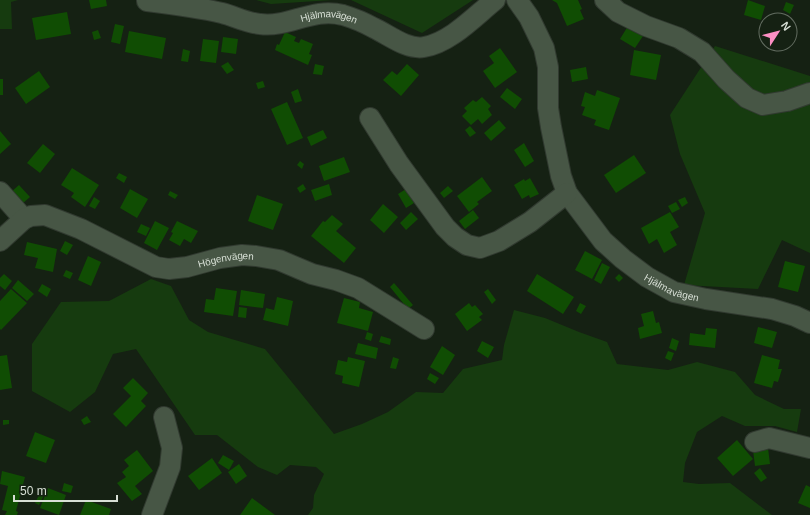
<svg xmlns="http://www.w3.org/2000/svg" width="810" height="515" font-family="Arial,sans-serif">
	<rect width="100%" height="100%" fill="#152113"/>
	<path fill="#163b0f" d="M 0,0 L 18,0 L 11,2 L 12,29 L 0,29 Z
		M 256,0 L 332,0 L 271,4 Z
		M 351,0 L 473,0 L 422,33 Z
		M 715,46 L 810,76 L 810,253 L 782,240 L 758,289 L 684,285 L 705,213 L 680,154 L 670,115 Z
		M 151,279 L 171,286 L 189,320 L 208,332 L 265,349 L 334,434 L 362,424 L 388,412 L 416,392 L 443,393 L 463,369 L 502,360 L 504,345 L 514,310 L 545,318 L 579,332 L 607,342 L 617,364 L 668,370 L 697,362 L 735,372 L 755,395 L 784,409 L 801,409 L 797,432 L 775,426 L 745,426 L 722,416 L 697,432 L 685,463 L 683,482 L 699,484 L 730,483 L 772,515 L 308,515 L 313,508 L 314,495 L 324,474 L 316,467 L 290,465 L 277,475 L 258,467 L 217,435 L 195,435 L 136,349 L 113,354 L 95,392 L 70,412 L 32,391 L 32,344 L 61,302 L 109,301 Z"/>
	<path fill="#104d03" d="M 89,0 L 106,0 L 107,6 L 91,9 Z
		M 552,0 L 578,0 L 582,9 L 580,10 L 584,19 L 567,26 L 557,3 Z
		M 748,0 L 765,6 L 761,20 L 744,15 Z
		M 786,2 L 794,5 L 790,14 L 783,10 Z
		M 67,12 L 71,34 L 36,40 L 32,18 Z
		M 115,24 L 124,26 L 120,44 L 111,42 Z
		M 628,26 L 643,36 L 635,48 L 620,39 Z
		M 98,30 L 101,38 L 94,40 L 92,32 Z
		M 129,31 L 166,38 L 162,59 L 125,52 Z
		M 285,32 L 296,37 L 294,41 L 299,43 L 301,39 L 313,44 L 309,54 L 312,55 L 308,65 L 275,50 L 277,44 L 279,45 Z
		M 223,37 L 238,39 L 236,54 L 221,52 Z
		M 203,39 L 219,41 L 216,63 L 200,61 Z
		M 500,48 L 517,72 L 495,88 L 483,71 L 494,63 L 489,56 Z
		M 183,49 L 190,51 L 188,62 L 181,61 Z
		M 634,50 L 661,55 L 656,80 L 630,75 Z
		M 228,62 L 234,70 L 227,74 L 221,66 Z
		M 315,64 L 324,66 L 322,75 L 313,74 Z
		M 407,64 L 419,75 L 401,96 L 383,80 L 392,71 L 397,75 Z
		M 586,67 L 588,79 L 572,82 L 570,70 Z
		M 39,71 L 50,87 L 26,104 L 15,88 Z
		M 0,79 L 3,79 L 3,95 L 0,95 Z
		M 263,81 L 265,87 L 258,89 L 256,83 Z
		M 507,88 L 522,99 L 515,109 L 500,97 Z
		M 298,89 L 302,101 L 295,103 L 291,92 Z
		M 597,90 L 620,98 L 609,130 L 594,125 L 596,120 L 582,115 L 585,107 L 581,106 L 585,92 L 595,96 Z
		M 482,97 L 491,106 L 488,109 L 492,115 L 482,124 L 478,119 L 471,125 L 462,116 L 467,111 L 464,108 L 473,100 L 476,102 Z
		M 287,102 L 303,138 L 287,145 L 271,109 Z
		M 499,120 L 506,128 L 491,141 L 484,133 Z
		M 470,126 L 476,133 L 470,137 L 465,130 Z
		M 323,130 L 327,138 L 311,146 L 307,137 Z
		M 0,131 L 11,144 L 0,154 Z
		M 524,143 L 534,161 L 525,167 L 514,150 Z
		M 43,144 L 55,154 L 40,173 L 27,163 Z
		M 634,155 L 646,173 L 616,193 L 604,175 Z
		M 344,157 L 350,172 L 324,181 L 319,166 Z
		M 300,161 L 304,164 L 302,169 L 297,165 Z
		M 72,168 L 99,185 L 85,207 L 71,197 L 74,193 L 61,185 Z
		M 119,173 L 127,177 L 124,183 L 116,178 Z
		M 482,177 L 492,191 L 477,202 L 479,204 L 469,212 L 457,196 Z
		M 530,178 L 539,194 L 530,198 L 529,195 L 522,199 L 514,185 L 524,179 L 525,181 Z
		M 303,184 L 306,189 L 300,193 L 297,188 Z
		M 329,184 L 332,195 L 315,201 L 311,190 Z
		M 19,185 L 30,197 L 22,204 L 11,192 Z
		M 448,186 L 453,191 L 444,198 L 440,193 Z
		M 130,189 L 148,199 L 137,218 L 120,208 Z
		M 406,189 L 414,203 L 406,208 L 398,194 Z
		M 170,191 L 178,195 L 175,199 L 168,195 Z
		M 257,195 L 283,204 L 273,230 L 248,221 Z
		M 94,197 L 100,201 L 95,209 L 89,206 Z
		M 685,197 L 688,203 L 682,207 L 678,200 Z
		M 676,202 L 680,209 L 672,213 L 668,206 Z
		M 383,204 L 398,217 L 384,233 L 370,220 Z
		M 473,210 L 479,218 L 465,229 L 459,221 Z
		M 411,212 L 418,219 L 406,230 L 400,223 Z
		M 670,212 L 679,227 L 670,232 L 677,245 L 664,253 L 657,239 L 649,244 L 641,228 Z
		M 332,215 L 343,224 L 336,231 L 356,248 L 344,263 L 311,236 L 323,221 L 325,222 Z
		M 155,221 L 169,228 L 157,250 L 144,243 Z
		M 177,221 L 198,231 L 191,243 L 184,239 L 180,246 L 169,240 L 173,233 L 171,232 Z
		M 141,224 L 150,228 L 146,236 L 137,232 Z
		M 65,241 L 73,245 L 67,255 L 60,251 Z
		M 27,242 L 57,249 L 53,272 L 35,268 L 38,258 L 24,255 Z
		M 585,251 L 602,260 L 592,279 L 575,270 Z
		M 88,256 L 101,262 L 91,286 L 78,280 Z
		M 785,261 L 805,266 L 798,292 L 778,287 Z
		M 602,263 L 610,267 L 601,284 L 594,280 Z
		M 66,270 L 73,273 L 70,279 L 63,276 Z
		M 4,274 L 12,281 L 5,290 L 0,286 L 0,278 Z
		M 537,274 L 574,297 L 563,314 L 527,291 Z
		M 619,274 L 623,278 L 619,282 L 615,278 Z
		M 18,280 L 34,294 L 27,301 L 12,288 Z
		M 394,283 L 413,305 L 408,309 L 390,287 Z
		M 42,284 L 51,289 L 47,297 L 38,291 Z
		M 216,288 L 237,291 L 233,316 L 204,312 L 206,299 L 214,300 Z
		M 11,289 L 27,303 L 1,330 L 0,329 L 0,301 Z
		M 488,289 L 496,300 L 492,304 L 484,292 Z
		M 241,290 L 265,294 L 263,308 L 239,305 Z
		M 277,297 L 293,301 L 288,326 L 263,320 L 266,308 L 274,310 Z
		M 344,298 L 360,302 L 359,308 L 373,312 L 368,331 L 337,323 Z
		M 469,303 L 472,307 L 475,305 L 483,314 L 479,317 L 482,320 L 467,331 L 455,314 Z
		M 580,303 L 586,306 L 581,314 L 576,311 Z
		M 239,307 L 247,308 L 246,318 L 238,317 Z
		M 653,311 L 656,323 L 659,322 L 662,333 L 640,339 L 638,328 L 644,326 L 641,314 Z
		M 758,327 L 777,332 L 772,348 L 754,343 Z
		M 706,328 L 717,329 L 715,348 L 689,345 L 690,333 L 705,335 Z
		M 367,332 L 373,334 L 371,341 L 365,339 Z
		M 381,336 L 391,339 L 390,345 L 379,342 Z
		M 672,338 L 679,341 L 676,351 L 669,348 Z
		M 482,341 L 494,347 L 488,358 L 477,351 Z
		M 358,343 L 378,348 L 376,359 L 355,354 Z
		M 442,346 L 455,355 L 443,375 L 430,367 Z
		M 668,351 L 674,353 L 671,361 L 665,358 Z
		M 7,355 L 12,388 L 0,390 L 0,356 Z
		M 762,355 L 780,360 L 778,369 L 782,369 L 778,382 L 774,381 L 772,388 L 754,383 Z
		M 348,357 L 365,361 L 359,387 L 342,383 L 343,376 L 335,374 L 338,360 L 347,362 Z
		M 393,357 L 399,359 L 396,369 L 390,368 Z
		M 430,373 L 439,378 L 435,384 L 427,379 Z
		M 133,378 L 148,393 L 141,401 L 146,406 L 126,427 L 113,414 L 131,396 L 123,388 Z
		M 87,416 L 91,422 L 84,425 L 81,420 Z
		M 3,420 L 9,420 L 9,424 L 3,425 Z
		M 35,432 L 55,440 L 46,463 L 26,456 Z
		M 737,440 L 753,459 L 733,476 L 717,458 Z
		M 768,448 L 770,464 L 755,466 L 753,450 Z
		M 137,450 L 153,471 L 135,486 L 142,494 L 132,501 L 117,483 L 126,477 L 122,472 L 129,466 L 124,460 Z
		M 223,455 L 234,461 L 229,470 L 218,463 Z
		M 212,458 L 222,473 L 199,490 L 188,476 Z
		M 239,464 L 247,476 L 236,484 L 228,472 Z
		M 760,468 L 767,478 L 761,482 L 754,473 Z
		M 2,471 L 25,477 L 16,511 L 18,512 L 17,515 L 5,515 L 7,511 L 2,510 L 8,486 L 0,484 Z
		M 64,483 L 73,486 L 71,493 L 62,491 Z
		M 806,485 L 810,487 L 810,508 L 798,503 Z
		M 48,488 L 66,495 L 59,515 L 40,508 Z
		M 40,493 L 44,495 L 39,505 L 35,503 Z
		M 252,498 L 275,515 L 240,515 Z
		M 86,500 L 111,509 L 109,515 L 80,515 Z"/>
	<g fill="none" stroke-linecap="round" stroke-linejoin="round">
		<defs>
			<g id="minor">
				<path id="s1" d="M 517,0 L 529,17 L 544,48 L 548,67 L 548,108 L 551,127 L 561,176 L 567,193 L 603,241 L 623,259 L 647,277 L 674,292 L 706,299 L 772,309 L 795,316 L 810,323"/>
				<path d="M 605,0 L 618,12 L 646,26 L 679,38 L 702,52 L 726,79 L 747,98 L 763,105 L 787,101 L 810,93"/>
				<path id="s2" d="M 147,1 C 172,4 197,7 222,13 C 234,16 247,23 260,24 C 289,28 312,7 343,15 C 353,18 365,23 374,28 C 389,35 407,50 424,47 C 450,43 475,16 495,0"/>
				<path d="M 370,118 L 399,164 L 445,227 L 455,237 L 467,245 L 480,248 L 499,241 L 530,222 L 567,193"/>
				<path d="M 0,192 L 24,219"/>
				<path id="s3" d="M 0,241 L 24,219 L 31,216 L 45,215 L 81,229 L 156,267 L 169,269 L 187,267 L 220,258 L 242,255 L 256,256 L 279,260 L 312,274 L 336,280 L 358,288 L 424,329"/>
				<path d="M 755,442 L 769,438 L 810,448"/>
				<path d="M 152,515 L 170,467 L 172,448 L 164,417"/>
			</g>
		</defs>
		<use href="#minor" stroke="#313a30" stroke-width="22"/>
		<use href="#minor" stroke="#475645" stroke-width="20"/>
	</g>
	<g text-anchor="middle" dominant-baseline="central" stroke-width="3" stroke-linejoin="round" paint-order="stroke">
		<g font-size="10" fill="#d7dfd5" stroke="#152113">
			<text stroke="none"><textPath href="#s2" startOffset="186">Hjälmavägen</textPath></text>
			<text stroke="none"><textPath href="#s3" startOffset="248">Högenvägen</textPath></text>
			<text stroke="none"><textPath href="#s1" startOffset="347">Hjälmavägen</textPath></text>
		</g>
	</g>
	<g transform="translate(778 32) rotate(54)"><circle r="19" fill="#152113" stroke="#636d61"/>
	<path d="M0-3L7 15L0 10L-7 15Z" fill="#fc8fc3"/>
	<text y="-6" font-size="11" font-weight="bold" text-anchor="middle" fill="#d7dfd5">N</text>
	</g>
	<path d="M14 495v6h103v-6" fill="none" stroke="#d7dfd5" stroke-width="2"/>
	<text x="20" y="495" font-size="12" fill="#d7dfd5" stroke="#152113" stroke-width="3" paint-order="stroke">50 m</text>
</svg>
